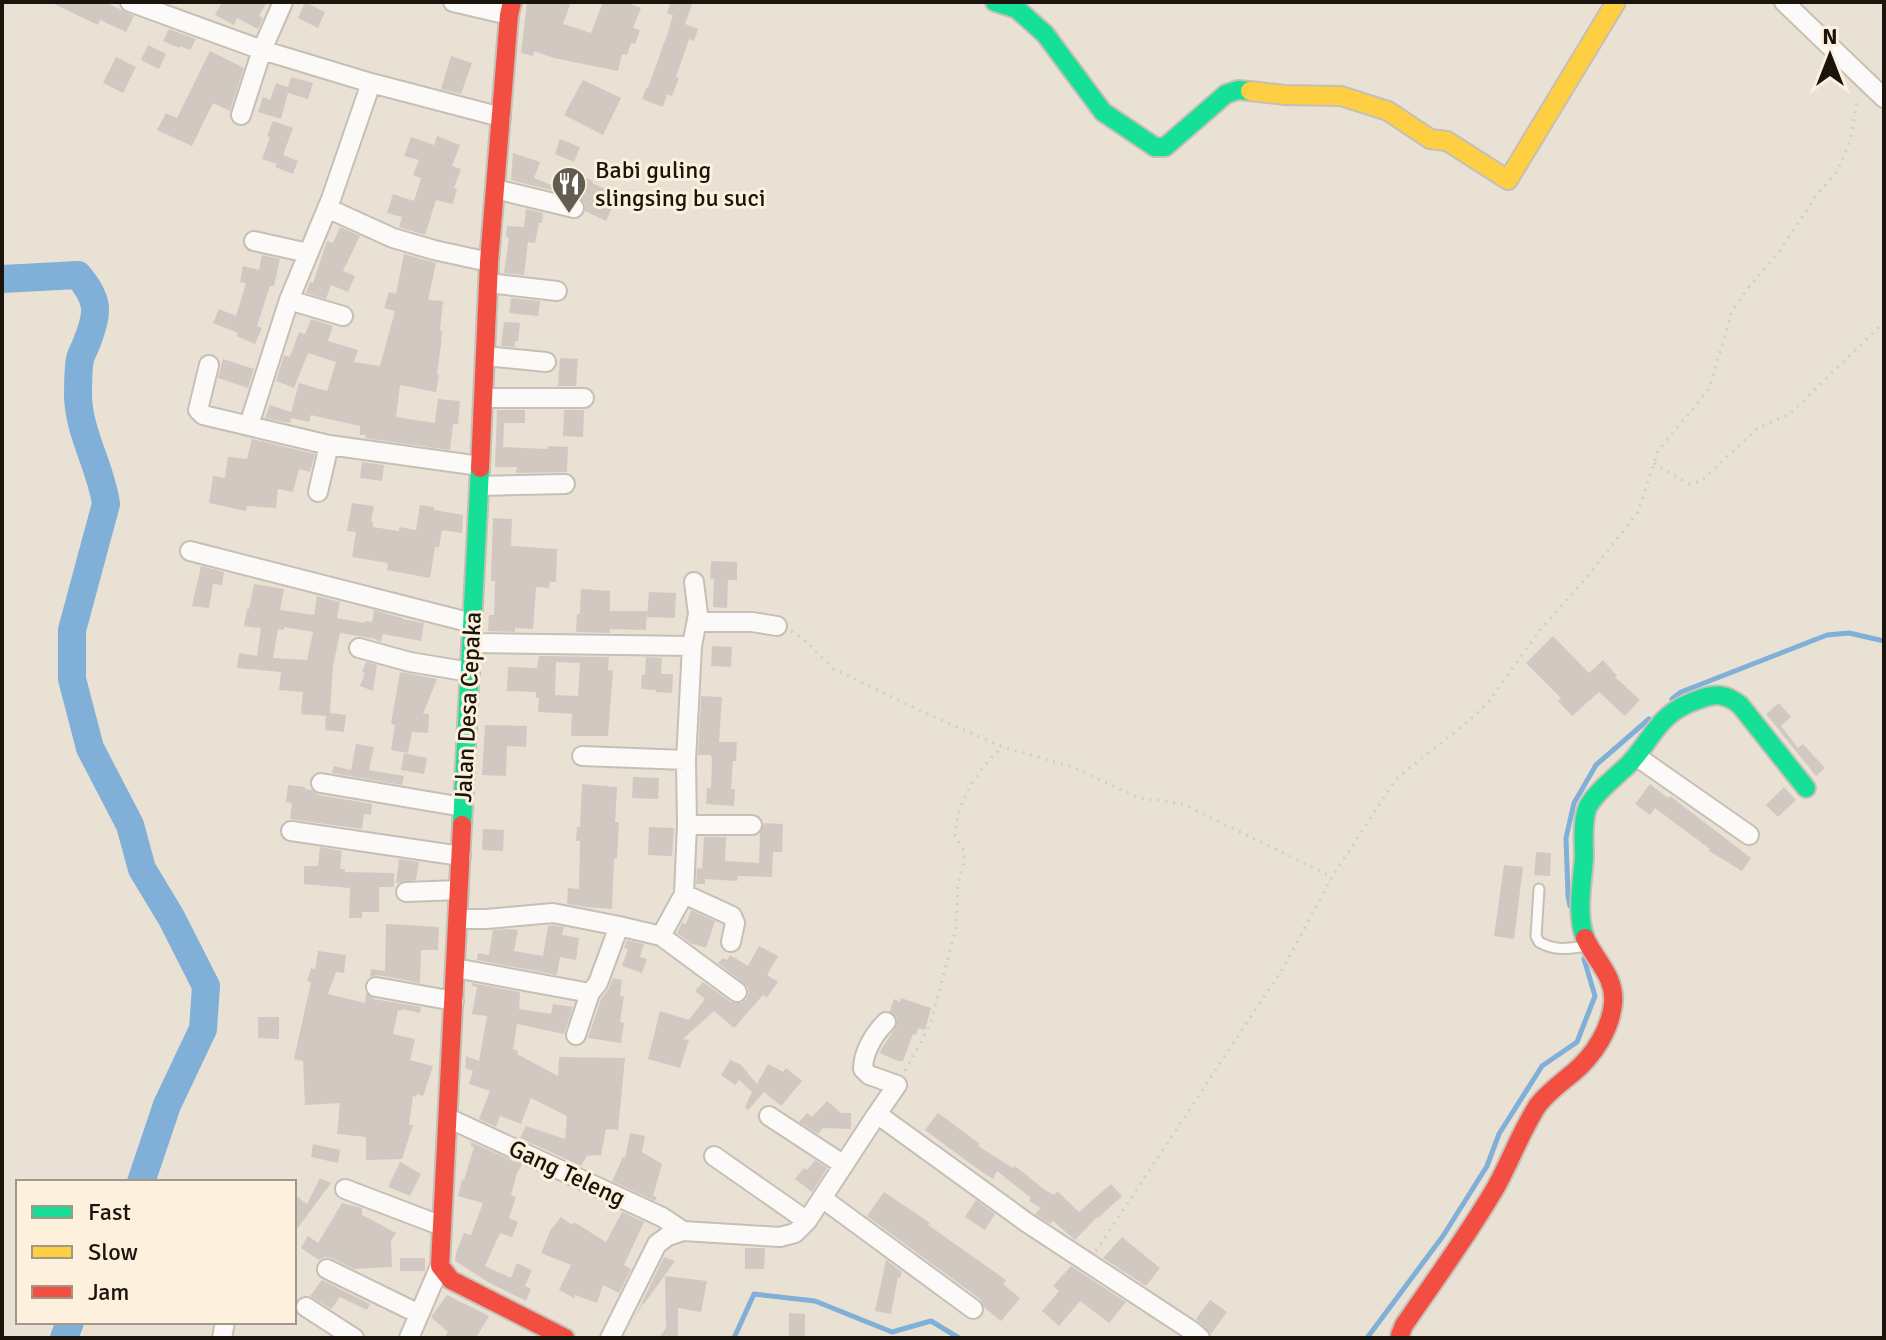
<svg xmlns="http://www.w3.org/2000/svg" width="1886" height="1340" font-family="Signika,sans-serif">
	<rect width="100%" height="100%" fill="#e9e1d4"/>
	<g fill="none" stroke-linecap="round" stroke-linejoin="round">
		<path stroke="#80b0d7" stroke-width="5" d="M 1672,699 L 1681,692 L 1827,635 L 1849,633 L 1884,641
			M 1570,906 L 1568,896 L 1566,838 L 1574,803 L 1596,765 L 1649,719
			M 734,1338 L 754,1294 L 815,1301 L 892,1332 L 931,1321 L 959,1338
			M 1367,1338 L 1443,1236 L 1487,1166 L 1499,1134 L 1542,1066 L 1577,1042 L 1595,996 L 1584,959"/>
		<path stroke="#80b0d7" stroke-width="28" d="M 2,279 L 78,275 C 99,300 99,312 87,342 C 85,348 81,354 80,359 C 78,370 78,385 78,396 C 79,434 101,467 106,504 L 72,630 L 72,679 L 90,748 L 130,825 L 142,869 L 171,917 L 206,986 L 203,1029 L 167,1105 L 141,1182
			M 64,1338 L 70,1322"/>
	</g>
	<path fill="#d1c8c1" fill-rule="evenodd" d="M 50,2 L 105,2 L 134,16 L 126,32 L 100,20 L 98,25 Z
		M 222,2 L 267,2 L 259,16 L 263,18 L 258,29 L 237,18 L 234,25 L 215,15 Z
		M 305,2 L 325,12 L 318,28 L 298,18 Z
		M 527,2 L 571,2 L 563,24 L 591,33 L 603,2 L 624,2 L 641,8 L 633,28 L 640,30 L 635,44 L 631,43 L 627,55 L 622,54 L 618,71 L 554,58 L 534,51 L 533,56 L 521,53 Z
		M 671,2 L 693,2 L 685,24 L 698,29 L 694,41 L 689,39 L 676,77 L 679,78 L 672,96 L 667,94 L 663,107 L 642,99 L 646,88 L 648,88 L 668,32 L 673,15 L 667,13 Z
		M 169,29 L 196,39 L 190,50 L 180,46 L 179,48 L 163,41 Z
		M 148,45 L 166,54 L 159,69 L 141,60 Z
		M 210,51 L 244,68 L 230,111 L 213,103 L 192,146 L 157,130 L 166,113 L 177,118 Z
		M 451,56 L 472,63 L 461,94 L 441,89 Z
		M 116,57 L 136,67 L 123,93 L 103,83 Z
		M 291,77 L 313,83 L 308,99 L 288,93 L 281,119 L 258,112 L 263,97 L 270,100 L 276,83 L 288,87 Z
		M 583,80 L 621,98 L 603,135 L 564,115 Z
		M 273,121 L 293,128 L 283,155 L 298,161 L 293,174 L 275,167 L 277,164 L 262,159 L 270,137 L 267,136 Z
		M 437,136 L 460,145 L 452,166 L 461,169 L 454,188 L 457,189 L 453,204 L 436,200 L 425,235 L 399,227 L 402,217 L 387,213 L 393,194 L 414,201 L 421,178 L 413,175 L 419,160 L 404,156 L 411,137 L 434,145 Z
		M 560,139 L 580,147 L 574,162 L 555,154 Z
		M 513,153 L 540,162 L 534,178 L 562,189 L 570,171 L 593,181 L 592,183 L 618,195 L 606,221 L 585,211 L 585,204 L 578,197 L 511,180 Z
		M 526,209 L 543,213 L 542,223 L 539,223 L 535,243 L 528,242 L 524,275 L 504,273 L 509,238 L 506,237 L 507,226 L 524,227 Z
		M 340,227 L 360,236 L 343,271 L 355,276 L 348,292 L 331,285 L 326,299 L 306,293 L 310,282 L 313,283 L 327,241 L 333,243 Z
		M 404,254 L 436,263 L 428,300 L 443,301 L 440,331 L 442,331 L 441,344 L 437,374 L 439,375 L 436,392 L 400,385 L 396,417 L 435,423 L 438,399 L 460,401 L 458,424 L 453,424 L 450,450 L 365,438 L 366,435 L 360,435 L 360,426 L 311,415 L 309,422 L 292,418 L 290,423 L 265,418 L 270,405 L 291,412 L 299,383 L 327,391 L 336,362 L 308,353 L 294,388 L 276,381 L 284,355 L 290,357 L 299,332 L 305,334 L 311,319 L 333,326 L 328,341 L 358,350 L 354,362 L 380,366 L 395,311 L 384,308 L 389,292 L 396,294 Z
		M 262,255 L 280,259 L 274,286 L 270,286 L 257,326 L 262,328 L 255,344 L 237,336 L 238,333 L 213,323 L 219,309 L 236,316 L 246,283 L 240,282 L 243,266 L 259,270 Z
		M 511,298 L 540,301 L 538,316 L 509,313 Z
		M 504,322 L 520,323 L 518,341 L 515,341 L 515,347 L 501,346 Z
		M 560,358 L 578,359 L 576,386 L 558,386 Z
		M 223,359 L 254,369 L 248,388 L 218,378 Z
		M 497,410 L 525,410 L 525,423 L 504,423 L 503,447 L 547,449 L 548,446 L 568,447 L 567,472 L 516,473 L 517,467 L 495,467 Z
		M 564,410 L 584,410 L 583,437 L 563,436 Z
		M 252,439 L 315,454 L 310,472 L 299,469 L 293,492 L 278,489 L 276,508 L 247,506 L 246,511 L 209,503 L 213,476 L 225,478 L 228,457 L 247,459 Z
		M 362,462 L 384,465 L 382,481 L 360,478 Z
		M 352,503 L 374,506 L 371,522 L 373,522 L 373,527 L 399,531 L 399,527 L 416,530 L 420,505 L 434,507 L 434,510 L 463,515 L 462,533 L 442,530 L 439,547 L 435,547 L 430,578 L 387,570 L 388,563 L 352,557 L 356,532 L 347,531 Z
		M 493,518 L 512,519 L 511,546 L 557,549 L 556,582 L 550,582 L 549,588 L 536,587 L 533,629 L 515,628 L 515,632 L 488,631 L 489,615 L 494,615 L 495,581 L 491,581 Z
		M 711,561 L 737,562 L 737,580 L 728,580 L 727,608 L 713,607 L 714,579 L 710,579 Z
		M 201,566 L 224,572 L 222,585 L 213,584 L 209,608 L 192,606 Z
		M 254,584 L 284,589 L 280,610 L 314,615 L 317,596 L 340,602 L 337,618 L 364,623 L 365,621 L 372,622 L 374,610 L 402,618 L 402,619 L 424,623 L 421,641 L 383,634 L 381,642 L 376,640 L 376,639 L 340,633 L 333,666 L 330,713 L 346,715 L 344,732 L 325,730 L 326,716 L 301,714 L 303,692 L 279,690 L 281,672 L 237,668 L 239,653 L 257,656 L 261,628 L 244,626 L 247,609 L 249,609 ZM 284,627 L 313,632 L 307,660 L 273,658 L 278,629 L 284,630 Z
		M 581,589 L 610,591 L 610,611 L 647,611 L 646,630 L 610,629 L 610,633 L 576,632 L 577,614 L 580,614 Z
		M 649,592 L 676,593 L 675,618 L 647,617 Z
		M 1553,636 L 1589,673 L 1603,660 L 1617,676 L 1615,677 L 1640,700 L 1625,716 L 1599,692 L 1572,716 L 1558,701 L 1561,698 L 1526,663 Z
		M 712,646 L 732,647 L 731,667 L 711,666 Z
		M 539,656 L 609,657 L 608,670 L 613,671 L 608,736 L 571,736 L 572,714 L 538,712 L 539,698 L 536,698 L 536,692 L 507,691 L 508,667 L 537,668 ZM 556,662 L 580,663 L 578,696 L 555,695 Z
		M 646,657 L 662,658 L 661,674 L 673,674 L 672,693 L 656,692 L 656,690 L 641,689 L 642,675 L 645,675 Z
		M 366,662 L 377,665 L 373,691 L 360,686 L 365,673 L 362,672 Z
		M 400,672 L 437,679 L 423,714 L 429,714 L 428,733 L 412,732 L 408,753 L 391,750 L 395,725 L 391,724 Z
		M 701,696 L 722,697 L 719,742 L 737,742 L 736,761 L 733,761 L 731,789 L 735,789 L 734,806 L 706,804 L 707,788 L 711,788 L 712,760 L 711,755 L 698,755 Z
		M 1779,703 L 1791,717 L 1781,726 L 1798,748 L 1803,744 L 1825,768 L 1816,776 L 1766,714 Z
		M 485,725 L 527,726 L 526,747 L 507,746 L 506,776 L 482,775 Z
		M 356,744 L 374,747 L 369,770 L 404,776 L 402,785 L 332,773 L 334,766 L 351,770 Z
		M 404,753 L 427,758 L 424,774 L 401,770 Z
		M 633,777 L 659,778 L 658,799 L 632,798 Z
		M 582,784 L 617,787 L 615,822 L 619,822 L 617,859 L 614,859 L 612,909 L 586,907 L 567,904 L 568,888 L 579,889 L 580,841 L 576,841 L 577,827 L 580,827 Z
		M 1650,784 L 1668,798 L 1670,796 L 1751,858 L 1742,871 L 1709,851 L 1710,849 L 1655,808 L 1650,815 L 1635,804 Z
		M 288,785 L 305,787 L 305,789 L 312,790 L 319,795 L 372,804 L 371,815 L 364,814 L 362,829 L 290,819 L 292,803 L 286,802 Z
		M 1784,787 L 1796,800 L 1778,817 L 1766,805 Z
		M 764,823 L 783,824 L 782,852 L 773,852 L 772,877 L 738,876 L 737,881 L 705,879 L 705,884 L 696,884 L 697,868 L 702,869 L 704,837 L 726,837 L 725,861 L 759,863 L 760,833 Z
		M 649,827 L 674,828 L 672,856 L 648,855 Z
		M 483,829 L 504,830 L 503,851 L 482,850 Z
		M 320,847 L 342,851 L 340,869 L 345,869 L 345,872 L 394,873 L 394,887 L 379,887 L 379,912 L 362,912 L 362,918 L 349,918 L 350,888 L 304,884 L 304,866 L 318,866 Z
		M 1536,852 L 1551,853 L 1550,876 L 1534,875 Z
		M 399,859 L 419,862 L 416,880 L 396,883 Z
		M 1504,865 L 1523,867 L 1514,939 L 1494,936 Z
		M 691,910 L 715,921 L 706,948 L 690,943 L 677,933 L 682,923 L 686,924 Z
		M 386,924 L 439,927 L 438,950 L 421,950 L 420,983 L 378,975 L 370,977 L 371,969 L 385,971 Z
		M 552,925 L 564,927 L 562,935 L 579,938 L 576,960 L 560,957 L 557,975 L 477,960 L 478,953 L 489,955 L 493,930 L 511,929 L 518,930 L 514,951 L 543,956 L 548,926 Z
		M 627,940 L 644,944 L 640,957 L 647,959 L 642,973 L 622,966 L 628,949 L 624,948 Z
		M 759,946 L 778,956 L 767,975 L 778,982 L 767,997 L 763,995 L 734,1028 L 714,1011 L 683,1039 L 689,1040 L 680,1068 L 648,1059 L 660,1011 L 689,1020 L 705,999 L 695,991 L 703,982 L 731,1002 L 741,1003 L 746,1000 L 749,993 L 748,987 L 718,963 L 723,958 L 727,960 L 730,955 L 748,966 Z
		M 318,951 L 346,955 L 344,973 L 336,972 L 328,994 L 365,1003 L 366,993 L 374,999 L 421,1007 L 420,1013 L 402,1009 L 401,1011 L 398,1010 L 393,1034 L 415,1039 L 410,1060 L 433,1066 L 423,1096 L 417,1094 L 416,1097 L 413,1096 L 409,1125 L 413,1125 L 402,1159 L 366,1160 L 366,1137 L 337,1134 L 340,1103 L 305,1105 L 303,1061 L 294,1059 L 311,982 L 307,981 L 311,968 L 315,970 Z
		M 613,978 L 622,980 L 620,996 L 624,996 L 620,1022 L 624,1023 L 621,1043 L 588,1038 L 601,999 L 608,990 Z
		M 472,983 L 520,992 L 519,1009 L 551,1014 L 553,1004 L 573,1007 L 564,1034 L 517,1024 L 513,1049 L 518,1051 L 517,1054 L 558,1076 L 559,1057 L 625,1058 L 618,1130 L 606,1129 L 601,1155 L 587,1156 L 581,1166 L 520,1138 L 526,1126 L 565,1139 L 567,1116 L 531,1098 L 521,1124 L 500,1116 L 496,1127 L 479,1119 L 490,1091 L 469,1084 L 473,1071 L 465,1068 L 466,1056 L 479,1061 L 487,1016 L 472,1014 L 477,987 L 472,986 Z
		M 901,998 L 931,1008 L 925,1030 L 918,1028 L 916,1035 L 913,1034 L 903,1061 L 898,1061 L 879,1053 L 897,1025 L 897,1018 L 890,1011 L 894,999 L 900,1002 Z
		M 258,1017 L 279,1017 L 279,1039 L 258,1038 Z
		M 730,1060 L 740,1064 L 757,1084 L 768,1064 L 783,1072 L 786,1068 L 802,1081 L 781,1106 L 764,1092 L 748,1110 L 745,1107 L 752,1092 L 739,1080 L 735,1085 L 721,1075 Z
		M 827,1101 L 841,1113 L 851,1113 L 851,1129 L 823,1128 L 818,1134 L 799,1122 L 807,1113 L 812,1117 Z
		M 938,1113 L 980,1144 L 978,1146 L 1013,1168 L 1015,1166 L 1045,1190 L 1054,1195 L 1057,1191 L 1079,1212 L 1111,1184 L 1122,1196 L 1098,1218 L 1097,1217 L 1075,1240 L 1053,1221 L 1050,1224 L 1035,1214 L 1041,1208 L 1029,1201 L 1031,1198 L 997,1171 L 993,1179 L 972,1165 L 925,1130 Z
		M 630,1133 L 645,1136 L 642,1152 L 662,1164 L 653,1196 L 657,1197 L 655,1201 L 612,1181 L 623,1157 L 625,1158 Z
		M 471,1142 L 522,1165 L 517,1173 L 511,1195 L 516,1197 L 509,1218 L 518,1222 L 512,1237 L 500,1233 L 485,1266 L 511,1278 L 517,1263 L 532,1270 L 525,1286 L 531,1289 L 526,1301 L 488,1282 L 455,1261 L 456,1253 L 464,1233 L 471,1235 L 483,1203 L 458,1196 L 462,1179 L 464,1180 L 474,1147 L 471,1146 Z
		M 313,1144 L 340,1150 L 338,1163 L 311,1157 Z
		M 815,1160 L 827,1168 L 812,1192 L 795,1179 L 804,1168 L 807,1170 Z
		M 400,1162 L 421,1174 L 410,1196 L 388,1187 Z
		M 320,1178 L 331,1183 L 294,1233 L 294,1194 L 307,1204 Z
		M 884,1192 L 930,1223 L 928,1225 L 1006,1280 L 1003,1284 L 1020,1298 L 1001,1321 L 985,1308 L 980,1299 L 867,1216 Z
		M 976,1200 L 995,1214 L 985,1230 L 965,1217 Z
		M 342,1203 L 362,1208 L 362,1215 L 396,1233 L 391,1241 L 392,1267 L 354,1269 L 332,1258 L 325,1257 L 319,1260 L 301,1248 L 308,1236 L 318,1243 Z
		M 622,1212 L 644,1222 L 624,1265 L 631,1269 L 619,1293 L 603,1285 L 597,1303 L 575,1295 L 574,1298 L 559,1290 L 571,1265 L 541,1253 L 550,1231 L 561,1217 L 572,1225 L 574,1222 L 606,1242 Z
		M 1122,1237 L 1160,1268 L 1146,1286 L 1103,1258 Z
		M 745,1248 L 765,1248 L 764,1269 L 745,1269 Z
		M 664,1257 L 675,1261 L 644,1304 L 643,1303 L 632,1323 Z
		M 400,1258 L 425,1258 L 425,1271 L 400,1271 Z
		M 886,1260 L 902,1272 L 900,1278 L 898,1277 L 891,1314 L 875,1311 Z
		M 1071,1266 L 1126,1302 L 1109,1323 L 1080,1301 L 1059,1326 L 1042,1311 L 1059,1291 L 1053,1286 Z
		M 665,1276 L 707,1281 L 701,1312 L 678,1308 L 678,1338 L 659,1338 L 666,1328 Z
		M 322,1280 L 370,1304 L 367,1310 L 340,1297 L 331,1309 L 310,1296 Z
		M 447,1295 L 489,1316 L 476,1338 L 444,1338 L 448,1332 L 431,1317 Z
		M 1210,1300 L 1227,1312 L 1211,1334 L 1196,1319 Z
		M 789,1313 L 805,1314 L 805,1338 L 789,1338 Z"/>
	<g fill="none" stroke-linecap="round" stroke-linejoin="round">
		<defs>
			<path id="lane" d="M 1539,889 L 1536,936 L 1539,942 C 1555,951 1568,949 1585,946"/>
			<path id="street" d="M 130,2 L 262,50 L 371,83 L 501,117
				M 453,2 L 509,15
				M 1784,2 L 1884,98
				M 241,115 L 262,50 L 283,2
				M 495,189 L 574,208
				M 327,208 L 393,238 L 434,250 L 489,262
				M 254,241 L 308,253
				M 488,283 L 557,291
				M 289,300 L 343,316
				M 485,356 L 546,362
				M 209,365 L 198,410 L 203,415 L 329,445 L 480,466
				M 483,398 L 584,398
				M 249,425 L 289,300 L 331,199 L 371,83
				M 479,486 L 565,484
				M 318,492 L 329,445
				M 190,551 L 472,623
				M 697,622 L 752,622 L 777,626
				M 471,643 L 692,646
				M 359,648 L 410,662 L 470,672
				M 582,756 L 686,760
				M 1636,756 L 1749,835
				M 321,783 L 463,807
				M 687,825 L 752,825
				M 291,831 L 461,856
				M 406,892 L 459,890
				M 684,894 L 732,916 L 735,923 L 731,942
				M 458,919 L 486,919 L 553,913 L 619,926 L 661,936 L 737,992
				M 661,936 L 684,894 L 687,825 L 686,760 L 692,646 L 698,614 L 694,582
				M 455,968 L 590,993 L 598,983 L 619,926
				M 376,987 L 454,1001
				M 576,1035 L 590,993
				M 877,1114 L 897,1085 L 869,1075 L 863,1069 C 863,1052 874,1034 886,1022
				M 769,1116 L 844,1165
				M 448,1118 L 662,1217 L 683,1231
				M 714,1156 L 807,1221
				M 345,1189 L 442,1226
				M 822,1198 L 973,1309
				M 327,1269 L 419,1314
				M 306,1307 L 354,1338
				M 222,1338 L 225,1322
				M 409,1338 L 440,1266
				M 610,1338 L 657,1244 L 668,1236 L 683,1231 L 780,1237 L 795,1233 L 807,1221 L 877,1114 L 1026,1222 L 1192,1331 L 1200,1338"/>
			<path id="fast" d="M 995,2 L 1017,9 L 1045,34 L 1103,112 L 1155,147 L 1165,147 L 1226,94 L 1238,90 L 1250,91
				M 462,825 L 480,468
				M 1585,938 C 1576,914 1582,884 1584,858 C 1584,842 1582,824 1587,809 C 1593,794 1617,776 1629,764 C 1656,735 1657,713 1700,699 C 1716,693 1726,694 1740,705 L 1806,788"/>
			<path id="slow" d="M 1250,91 L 1285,95 L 1341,96 L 1388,111 L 1430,139 L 1447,141 L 1508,180 L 1616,2"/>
			<path id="jam" d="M 480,468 L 489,262 L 509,15 L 512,2
				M 462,825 L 440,1266 L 451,1280 L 565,1338
				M 1401,1338 L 1400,1335 L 1404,1325 C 1435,1280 1468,1235 1496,1187 C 1511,1160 1521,1131 1538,1105 C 1548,1092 1562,1082 1574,1072 C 1594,1055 1610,1030 1613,1004 C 1616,977 1595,960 1585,938"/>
		</defs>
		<use href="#lane" stroke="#c6bfb5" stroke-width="13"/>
		<use href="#street" stroke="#c6bfb5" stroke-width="22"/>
		<use href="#fast" stroke="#c6bfb5" stroke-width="22"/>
		<use href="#slow" stroke="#c6bfb5" stroke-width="22"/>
		<use href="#jam" stroke="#c6bfb5" stroke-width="22"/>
		<path stroke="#d0cdca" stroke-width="3" stroke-dasharray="2 6" stroke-linecap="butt" d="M 1654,463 L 1689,484 L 1701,481 L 1758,428 L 1790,414 L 1884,322
			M 791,631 C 812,643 817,655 834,669 L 921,711 L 1003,747 L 1073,767 L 1139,798 L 1178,803 L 1187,806 L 1332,877
			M 905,1071 L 930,1025 L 956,928 L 958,886 L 964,862 L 964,850 L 955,836 C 956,802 978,768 1003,747
			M 1096,1251 L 1283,968 L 1332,877 L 1396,779 L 1470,720 L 1489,701 L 1540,630 L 1587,577 L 1638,512 L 1658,451 L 1709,389 L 1732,311 L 1748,288 L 1779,252 L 1816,196 L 1835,174 L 1842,161 L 1850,141 L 1858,97"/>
		<use href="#lane" stroke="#fcfaf9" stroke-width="9"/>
		<use href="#street" stroke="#fcfaf9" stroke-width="18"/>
		<use href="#fast" stroke="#16e098" stroke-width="18"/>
		<use href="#slow" stroke="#ffcf43" stroke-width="18"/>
		<use href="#jam" stroke="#f24e42" stroke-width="18"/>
	</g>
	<defs>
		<symbol id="restaurant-pin" viewBox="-11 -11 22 30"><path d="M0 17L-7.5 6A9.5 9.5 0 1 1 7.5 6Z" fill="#625c52" stroke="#fdf0dd"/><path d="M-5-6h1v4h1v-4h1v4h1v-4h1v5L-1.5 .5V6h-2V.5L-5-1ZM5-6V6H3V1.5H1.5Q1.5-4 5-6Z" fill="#fff"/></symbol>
	</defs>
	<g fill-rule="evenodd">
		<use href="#restaurant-pin" x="549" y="164" width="40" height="54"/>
	</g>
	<g text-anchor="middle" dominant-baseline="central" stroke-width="6" stroke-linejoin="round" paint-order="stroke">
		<g font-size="24" fill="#1a140c" stroke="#fdf0dd" text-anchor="start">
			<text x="595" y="170">Babi guling<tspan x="595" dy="28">slingsing bu suci</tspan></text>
		</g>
		<g font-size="24" fill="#1a140c" stroke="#fdf0dd">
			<text transform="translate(468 707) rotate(-87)">Jalan Desa Cepaka</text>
			<text transform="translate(567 1173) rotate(25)">Gang Teleng</text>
		</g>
	</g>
	<rect width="1886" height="1340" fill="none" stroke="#1a140c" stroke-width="8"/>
	<rect x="16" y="1180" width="280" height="144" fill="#fdf0dd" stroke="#a29889" stroke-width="2"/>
	<rect x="32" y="1206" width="40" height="12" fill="#16e098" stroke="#a29889" stroke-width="2"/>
	<text x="88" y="1220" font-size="24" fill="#1a140c">Fast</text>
	<rect x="32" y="1246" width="40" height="12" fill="#ffcf43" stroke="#a29889" stroke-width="2"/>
	<text x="88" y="1260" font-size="24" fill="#1a140c">Slow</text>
	<rect x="32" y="1286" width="40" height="12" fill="#f24e42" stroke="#a29889" stroke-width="2"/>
	<text x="88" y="1300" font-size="24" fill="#1a140c">Jam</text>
	<g transform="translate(1830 56)" stroke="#fdf0dd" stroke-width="6" paint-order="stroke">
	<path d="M0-6L14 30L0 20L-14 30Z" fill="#1a140c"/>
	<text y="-12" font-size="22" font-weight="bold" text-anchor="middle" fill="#1a140c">N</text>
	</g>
</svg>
